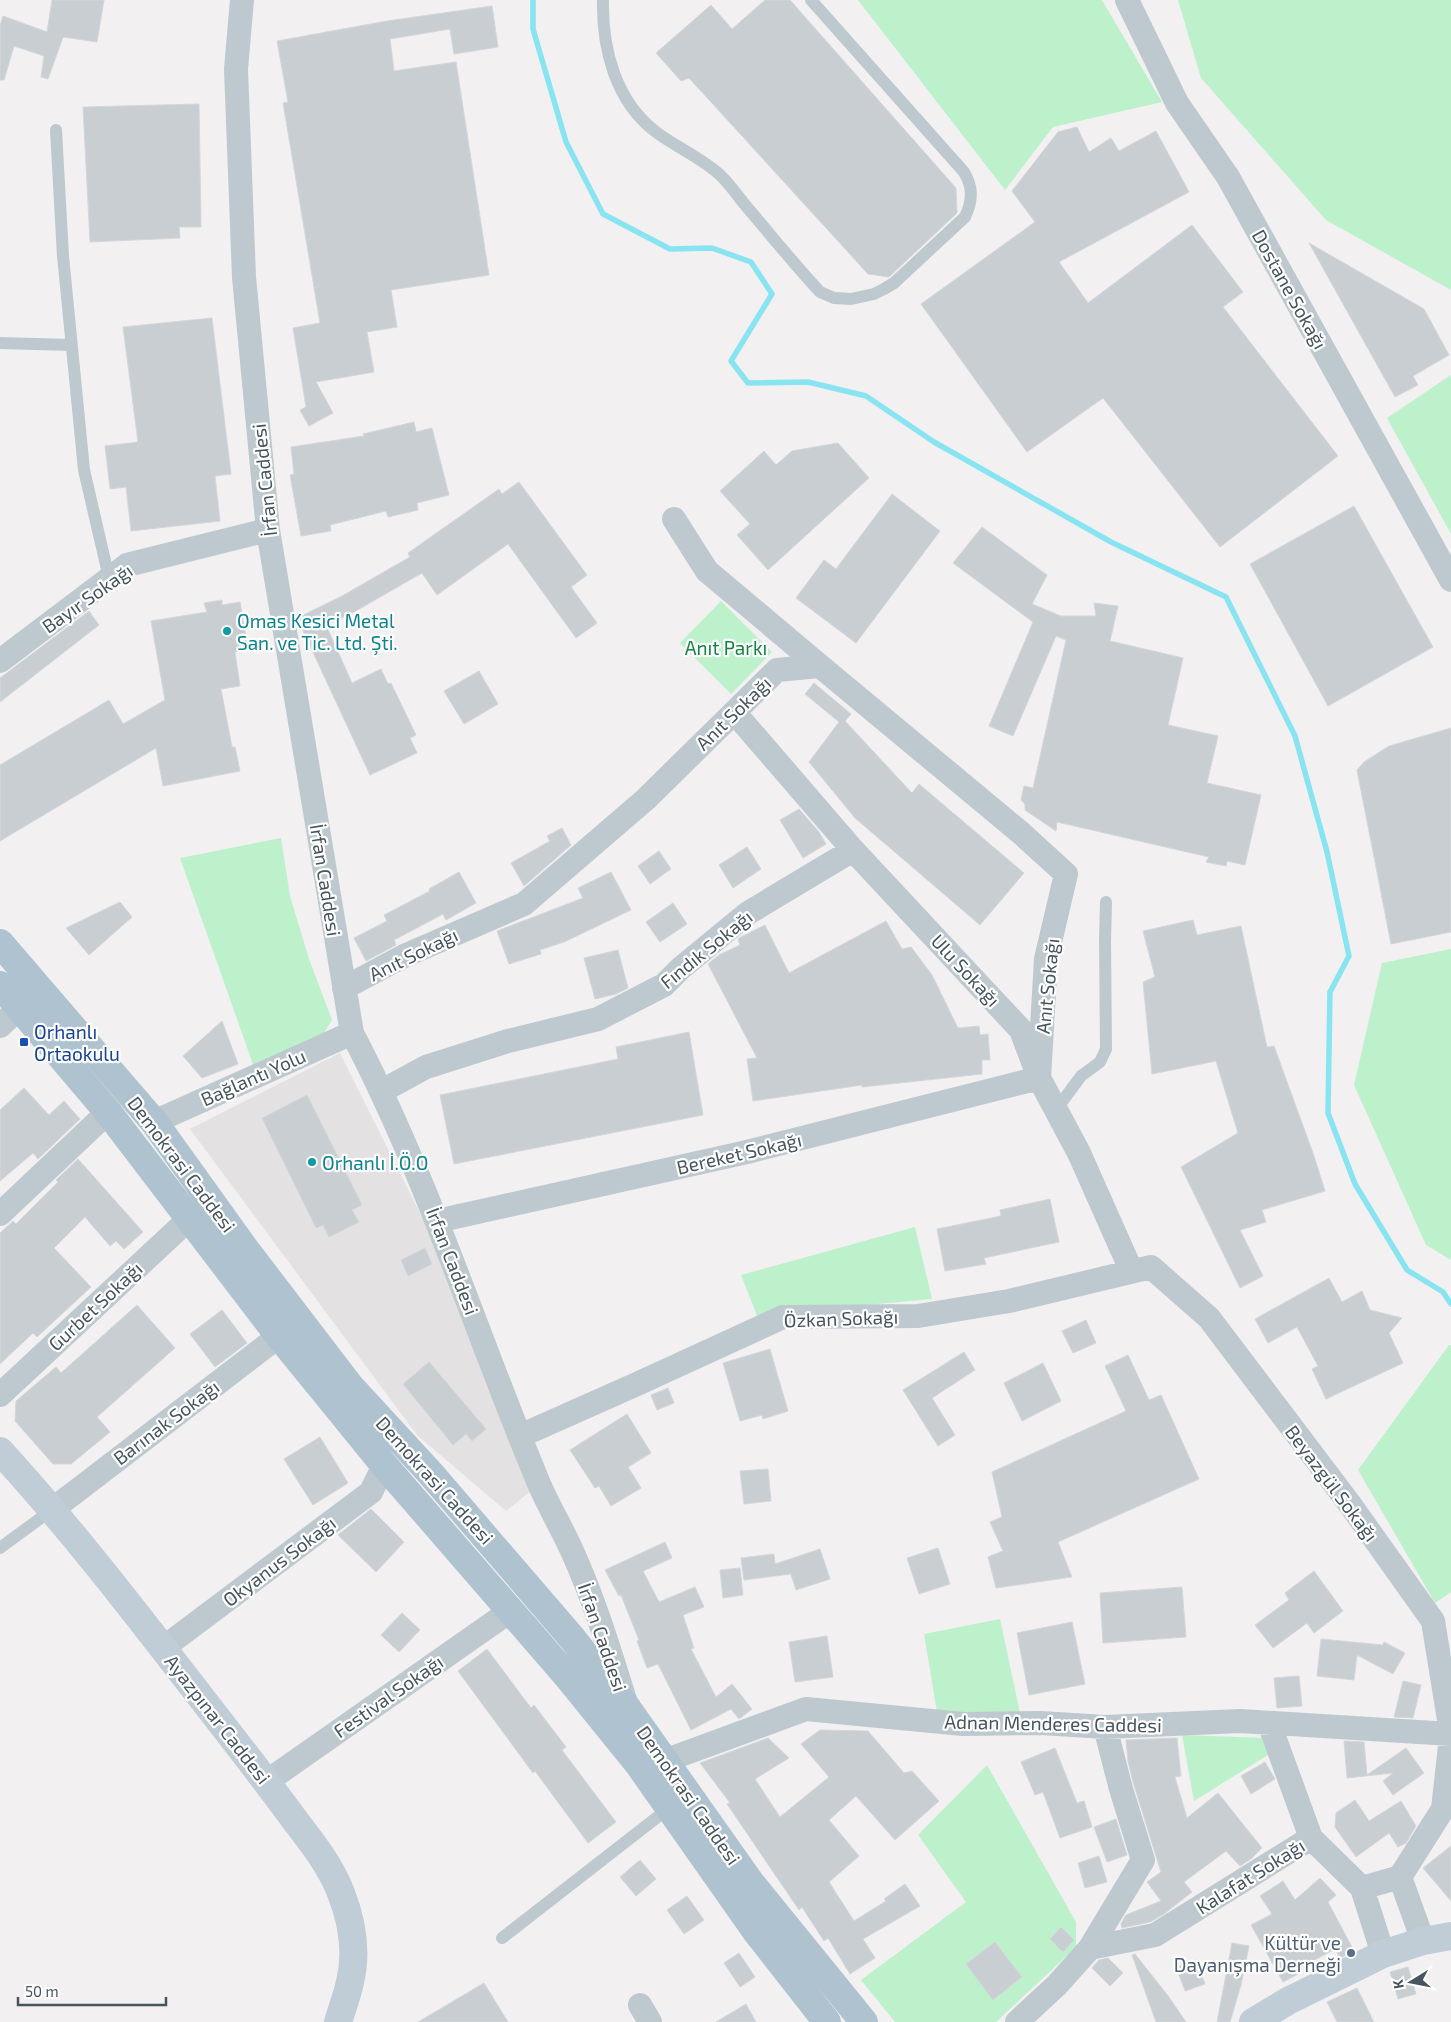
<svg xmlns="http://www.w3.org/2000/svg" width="1451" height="2022" font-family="'Exo 2',sans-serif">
	<rect width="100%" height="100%" fill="#f2f0f0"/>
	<path fill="#e3e1e2" d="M 340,1053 L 424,1221 L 532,1490 L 506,1511 L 417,1435 L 190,1129 Z"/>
	<path fill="#bdf1cc" d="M 858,0 L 1102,0 L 1162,102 L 1053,127 L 1005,190 Z
		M 1178,0 L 1451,0 L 1451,290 L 1326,220 L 1201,78 Z
		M 1451,375 L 1451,534 L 1387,418 Z
		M 721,601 L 772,652 L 731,694 L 680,643 Z
		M 281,838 L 290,896 L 309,959 L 332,1020 L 324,1033 L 254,1067 L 180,858 Z
		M 1451,949 L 1451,1260 L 1426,1245 L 1354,1085 L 1382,963 Z
		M 915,1227 L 932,1299 L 776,1313 L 758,1318 L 741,1275 Z
		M 1449,1345 L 1451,1345 L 1451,1592 L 1435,1603 L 1358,1470 Z
		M 1000,1619 L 1020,1713 L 937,1712 L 924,1634 Z
		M 1182,1735 L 1265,1738 L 1271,1753 L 1194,1801 Z
		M 987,1765 L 1076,1922 L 1076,1947 L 996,2022 L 895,2022 L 861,1980 L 966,1902 L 918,1835 Z"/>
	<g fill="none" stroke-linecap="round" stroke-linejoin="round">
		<path stroke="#88e4f0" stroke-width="5.5" d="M 533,0 L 533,29 L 566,142 L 603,214 L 670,249 L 712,248 L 751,262 L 772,294 L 731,361 L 748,383 L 808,382 L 866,396 L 934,442 L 1111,542 L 1226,597 L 1295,736 L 1327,852 L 1349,956 L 1330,992 L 1328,1113 L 1355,1184 L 1407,1270 L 1443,1292 L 1451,1304"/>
	</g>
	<path fill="#c9ced2" stroke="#d3d7db" d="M 52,0 L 104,0 L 97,42 L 63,37 L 48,79 L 41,77 L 44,56 L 14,46 L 4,80 L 0,80 L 0,26 L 3,16 L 47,32 Z
		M 765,0 L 790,0 L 956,188 L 957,213 L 889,277 L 868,274 L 689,78 L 681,81 L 656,53 L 711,5 L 732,29 Z
		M 492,6 L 498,47 L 454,54 L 450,29 L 390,39 L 394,71 L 456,62 L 489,275 L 391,290 L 397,327 L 367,332 L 374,372 L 316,382 L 333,413 L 309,426 L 300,410 L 306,407 L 293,328 L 320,323 L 283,103 L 288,102 L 277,41 L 387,21 Z
		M 199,104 L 201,227 L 179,227 L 180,238 L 90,242 L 83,107 Z
		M 1077,127 L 1089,152 L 1111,138 L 1119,151 L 1156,131 L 1189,192 L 1059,262 L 1088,303 L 1192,225 L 1243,292 L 1223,307 L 1338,456 L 1220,547 L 1103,398 L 1027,452 L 921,304 L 1035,222 L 1012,191 L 1058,132 Z
		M 1309,243 L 1424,309 L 1449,355 L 1413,376 L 1418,385 L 1395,397 Z
		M 212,318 L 231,474 L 215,476 L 220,521 L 131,531 L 126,487 L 110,489 L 105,446 L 138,442 L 123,327 Z
		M 414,422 L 416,432 L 432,428 L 449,495 L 417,503 L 418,510 L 388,517 L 386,511 L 330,525 L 331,531 L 301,536 L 290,475 L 294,474 L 291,447 L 364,436 L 363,434 Z
		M 838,443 L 869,478 L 768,570 L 737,535 L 750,524 L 720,491 L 764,451 L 776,465 L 792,451 Z
		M 519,482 L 587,575 L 571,587 L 597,623 L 576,638 L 508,544 L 437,595 L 422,573 L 354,612 L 326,625 L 352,683 L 381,669 L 388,684 L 391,683 L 416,735 L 410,738 L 417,753 L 370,775 L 297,618 L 342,596 L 410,557 L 408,553 L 499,489 L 502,494 Z
		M 892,494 L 940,531 L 856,643 L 796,598 L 824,560 L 836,569 Z
		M 1354,506 L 1433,647 L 1328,706 L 1250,564 Z
		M 982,527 L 1047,575 L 1032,604 L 1061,616 L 1096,616 L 1094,603 L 1118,606 L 1110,641 L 1183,658 L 1168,725 L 1218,736 L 1207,783 L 1261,795 L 1245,865 L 1227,861 L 1226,866 L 1206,862 L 1209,857 L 1057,822 L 1056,831 L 1025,810 L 1025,804 L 1021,800 L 1024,786 L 1033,788 L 1066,640 L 1056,636 L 1013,736 L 989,726 L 1033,622 L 953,563 Z
		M 222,600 L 222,605 L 240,602 L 248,649 L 235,652 L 240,686 L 221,689 L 232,747 L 235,747 L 240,771 L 163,786 L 156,748 L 0,841 L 0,765 L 109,700 L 123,724 L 165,700 L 151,621 L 207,612 L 204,603 Z
		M 89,611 L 99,625 L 0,702 L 0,678 Z
		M 479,671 L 498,704 L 464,724 L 444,691 Z
		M 814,683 L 851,714 L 845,721 L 912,793 L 919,784 L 1024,873 L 980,925 L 855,818 L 809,762 L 839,722 L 805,694 Z
		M 1451,728 L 1451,932 L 1391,944 L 1357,770 L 1364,762 L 1389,746 Z
		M 799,809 L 819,832 L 826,844 L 803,858 L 780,820 Z
		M 562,828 L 571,845 L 524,886 L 511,863 L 550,841 L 547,836 Z
		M 747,847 L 761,869 L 733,888 L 719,865 Z
		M 659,851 L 671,869 L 650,884 L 638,866 Z
		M 459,872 L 476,903 L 446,920 L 443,914 L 394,940 L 396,945 L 366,961 L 354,938 L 387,921 L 384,915 L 430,891 L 429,889 Z
		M 611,872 L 631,910 L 564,942 L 540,950 L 541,954 L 509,964 L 497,931 L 583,898 L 578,888 Z
		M 120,902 L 132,917 L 89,955 L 66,928 Z
		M 673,903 L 687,924 L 660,942 L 646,922 Z
		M 1193,920 L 1197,935 L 1241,926 L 1267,1047 L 1274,1046 L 1314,1156 L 1325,1191 L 1262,1210 L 1266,1222 L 1240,1230 L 1263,1276 L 1240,1288 L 1181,1167 L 1238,1133 L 1216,1061 L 1152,1074 L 1143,982 L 1155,977 L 1143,931 Z
		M 886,921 L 902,949 L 911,947 L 932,975 L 958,1028 L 979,1026 L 980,1035 L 988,1034 L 990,1060 L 982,1060 L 982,1074 L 862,1087 L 862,1085 L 753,1101 L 747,1059 L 757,1058 L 708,964 L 719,955 L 740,945 L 738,939 L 739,938 L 765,925 L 789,973 Z
		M 618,950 L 628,988 L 616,994 L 595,999 L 584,958 Z
		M 222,1021 L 238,1064 L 202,1078 L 183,1056 Z
		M 689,1032 L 703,1115 L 454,1164 L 440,1095 L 618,1059 L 616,1047 Z
		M 24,1088 L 49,1115 L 64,1101 L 80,1119 L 38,1159 L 33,1153 L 0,1181 L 0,1110 Z
		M 307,1095 L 362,1205 L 352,1210 L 359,1222 L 329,1237 L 323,1225 L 316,1228 L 262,1118 Z
		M 78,1159 L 143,1232 L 124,1249 L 116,1241 L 110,1246 L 85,1217 L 54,1248 L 91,1287 L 37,1337 L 33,1333 L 0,1364 L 0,1233 L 13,1221 L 16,1224 L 58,1182 L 56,1180 Z
		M 1050,1199 L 1059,1242 L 984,1258 L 986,1264 L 945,1271 L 937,1229 L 1001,1216 L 1000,1210 Z
		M 425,1248 L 432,1264 L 408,1276 L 401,1260 Z
		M 1329,1278 L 1342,1302 L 1362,1291 L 1370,1310 L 1402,1318 L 1389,1333 L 1403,1363 L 1326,1399 L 1312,1369 L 1318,1366 L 1297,1327 L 1268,1343 L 1255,1319 Z
		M 137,1305 L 175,1348 L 97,1417 L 110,1432 L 71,1464 L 53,1464 L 15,1421 L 16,1401 L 56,1367 L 61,1373 Z
		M 222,1310 L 247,1343 L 215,1367 L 190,1334 Z
		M 1086,1320 L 1096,1343 L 1073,1353 L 1062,1331 Z
		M 770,1349 L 788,1411 L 763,1419 L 762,1415 L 740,1421 L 723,1363 Z
		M 964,1352 L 975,1370 L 932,1398 L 955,1435 L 938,1446 L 903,1390 Z
		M 1128,1355 L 1149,1400 L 1161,1395 L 1199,1479 L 1058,1542 L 1072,1577 L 996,1588 L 988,1557 L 1003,1551 L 990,1522 L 1002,1517 L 992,1472 L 1126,1411 L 1105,1366 Z
		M 429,1362 L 486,1429 L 472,1441 L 466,1434 L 453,1445 L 403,1384 Z
		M 1043,1363 L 1061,1401 L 1022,1421 L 1004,1383 Z
		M 668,1388 L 674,1403 L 657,1410 L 651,1395 Z
		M 627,1414 L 651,1453 L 628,1467 L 641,1488 L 611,1506 L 599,1486 L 595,1488 L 570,1450 Z
		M 320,1437 L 348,1483 L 313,1505 L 284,1459 Z
		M 768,1469 L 771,1501 L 744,1504 L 740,1471 Z
		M 371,1509 L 404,1542 L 376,1572 L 338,1535 Z
		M 665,1542 L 672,1558 L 643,1571 L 659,1602 L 695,1587 L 704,1607 L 683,1615 L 694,1648 L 691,1649 L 716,1697 L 732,1684 L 752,1709 L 739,1719 L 731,1709 L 691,1730 L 658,1664 L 647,1668 L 637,1641 L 639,1640 L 621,1595 L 619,1596 L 605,1570 Z
		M 938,1548 L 950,1584 L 919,1594 L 907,1558 Z
		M 820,1549 L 830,1579 L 796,1590 L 791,1574 L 744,1580 L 741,1558 L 774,1554 L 775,1564 Z
		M 740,1568 L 743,1595 L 723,1598 L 720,1570 Z
		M 1314,1571 L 1343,1611 L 1314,1633 L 1307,1623 L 1273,1648 L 1255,1625 L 1289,1600 L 1285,1593 Z
		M 1182,1587 L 1186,1637 L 1103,1643 L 1100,1593 Z
		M 402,1613 L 420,1630 L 399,1652 L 381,1635 Z
		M 1072,1622 L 1085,1684 L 1029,1695 L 1017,1633 Z
		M 827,1636 L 833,1677 L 795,1682 L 789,1642 Z
		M 1321,1639 L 1383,1645 L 1384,1642 L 1405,1653 L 1393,1674 L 1357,1655 L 1354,1680 L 1317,1676 Z
		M 487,1649 L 531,1708 L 534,1705 L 566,1747 L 562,1750 L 616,1822 L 588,1843 L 535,1771 L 533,1773 L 458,1671 Z
		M 1299,1676 L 1302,1706 L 1277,1708 L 1274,1678 Z
		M 1403,1681 L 1421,1685 L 1413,1718 L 1394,1717 Z
		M 820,1730 L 868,1731 L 904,1773 L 912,1771 L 939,1801 L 895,1840 L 856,1796 L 829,1820 L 859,1856 L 829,1882 L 854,1921 L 886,1901 L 884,1899 L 905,1884 L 920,1906 L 863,1939 L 875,1958 L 850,1974 L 828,1938 L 824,1941 L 802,1907 L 799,1910 L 727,1804 L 730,1803 L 700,1763 L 768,1738 L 789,1758 L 755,1779 L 780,1817 L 829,1777 L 801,1744 Z
		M 1177,1738 L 1181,1776 L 1175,1777 L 1187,1818 L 1218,1793 L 1262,1848 L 1251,1859 L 1240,1866 L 1226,1851 L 1184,1882 L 1192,1892 L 1164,1914 L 1150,1922 L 1122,1928 L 1121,1924 L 1126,1915 L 1161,1901 L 1147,1882 L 1161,1872 L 1133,1782 L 1128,1761 L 1126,1740 Z
		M 1344,1741 L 1364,1742 L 1367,1775 L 1406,1748 L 1424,1773 L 1393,1795 L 1383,1781 L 1393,1773 L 1347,1778 Z
		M 1055,1748 L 1077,1803 L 1084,1801 L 1092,1827 L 1060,1838 L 1043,1792 L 1035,1795 L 1021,1762 Z
		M 1265,1762 L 1275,1779 L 1251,1794 L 1241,1776 Z
		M 1355,1800 L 1369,1821 L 1401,1801 L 1416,1826 L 1406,1843 L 1398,1847 L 1389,1833 L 1356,1857 L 1335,1827 L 1336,1813 Z
		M 1116,1819 L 1127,1855 L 1107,1862 L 1094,1827 Z
		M 1451,1846 L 1451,1901 L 1423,1868 Z
		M 1099,1856 L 1107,1882 L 1085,1888 L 1078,1863 Z
		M 640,1860 L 656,1879 L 636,1896 L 620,1877 Z
		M 1320,1878 L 1336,1895 L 1328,1902 L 1354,1951 L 1340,1958 L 1335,1949 L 1298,1969 L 1300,1973 L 1283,1982 L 1251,1925 L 1272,1914 L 1260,1896 L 1283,1881 L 1295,1900 Z
		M 687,1896 L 704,1920 L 684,1934 L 667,1910 Z
		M 1061,1927 L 1074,1940 L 1063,1952 L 1050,1939 Z
		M 995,1942 L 1022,1977 L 993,2000 L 966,1964 Z
		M 1232,1943 L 1249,1946 L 1241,1985 L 1230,2022 L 1217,2022 Z
		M 739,1953 L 755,1977 L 740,1987 L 724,1963 Z
		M 1135,1954 L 1169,1997 L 1186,2022 L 1156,2022 L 1132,1955 Z
		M 1108,1958 L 1123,1973 L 1110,1986 L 1092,1968 L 1099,1960 Z
		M 1196,1960 L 1205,1984 L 1185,1991 L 1176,1967 Z
		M 1408,1967 L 1416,1994 L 1398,1999 L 1390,1972 Z
		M 484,1983 L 508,2022 L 418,2022 Z
		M 1357,1988 L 1374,2022 L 1337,2022 L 1327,2002 Z
		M 746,2004 L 756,2022 L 716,2022 Z"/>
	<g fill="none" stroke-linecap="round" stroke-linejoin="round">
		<path stroke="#bdc9cf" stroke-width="12" d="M 603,0 C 602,48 615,101 656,132 C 676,147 700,157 719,174 C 729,183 737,195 746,206 C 770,234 794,264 820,292 L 834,298 L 851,299 L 874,294 L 884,289 L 894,283 L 965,217 C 973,200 973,187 964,172 L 811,0
			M 56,130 L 63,256 L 84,470 L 109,578
			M 0,343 L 71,345
			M 1056,1110 L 1081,1076 L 1100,1062 L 1106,1049 L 1105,941 L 1106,902
			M 0,1548 L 53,1509
			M 502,1938 L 669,1808"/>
		<path stroke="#bdc9cf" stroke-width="24" d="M 242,0 L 236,69 L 244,277 L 268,530 L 352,1033 C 427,1176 475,1330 537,1479 C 547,1504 562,1528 573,1553 C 595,1602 610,1652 626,1703
			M 1127,0 L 1177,103 L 1228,177 L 1451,580
			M 674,519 L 707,571 L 820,666
			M 0,661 L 127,565 L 268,530
			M 734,712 L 853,850 L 1021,1030 L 1039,1078 L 1079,1153 L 1131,1270
			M 344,988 L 404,956 L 524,904 L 646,799 L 777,670 L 820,666 L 1021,833 L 1066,874 L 1046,959 L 1039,1078 L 747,1152 L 437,1221
			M 0,1026 L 20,1007
			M 382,1091 L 426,1067 L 508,1041 L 598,1019 L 664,985 L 681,968 L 748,913 L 853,850
			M 154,1122 L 352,1033
			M 0,1214 L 108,1112
			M 0,1395 L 190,1218
			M 520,1436 L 637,1384 L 783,1317 L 918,1316 L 1009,1301 L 1151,1267 L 1209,1318 L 1349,1503 L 1433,1621 L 1451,1732
			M 53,1509 L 279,1336
			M 163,1648 L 371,1492 L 384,1465
			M 1269,1723 L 1311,1838 L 1362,1888 L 1383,1954
			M 664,1761 L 806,1709 L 963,1724 L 1041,1723 L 1105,1727 L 1240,1721 L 1451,1734
			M 266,1782 L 510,1611
			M 1400,1877 L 1443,1809 L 1451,1737
			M 1400,1877 L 1423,1941
			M 1362,1888 L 1400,1877
			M 1090,1948 L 1143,1860 L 1121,1789 L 1105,1727
			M 640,2005 L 650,2022
			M 1017,2022 L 1057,1985 L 1090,1948 L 1155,1935 L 1311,1838"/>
		<path stroke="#c0cdd7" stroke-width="28" d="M 0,1451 C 85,1544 160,1645 238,1745 C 258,1771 278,1797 297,1823 C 314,1845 331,1867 341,1893 C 352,1921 357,1953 350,1982 C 347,1996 342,2009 338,2022
			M 1253,2022 L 1288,2001 L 1383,1954 L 1423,1941 L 1451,1936"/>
		<path stroke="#aec2cf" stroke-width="28" d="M 0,943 L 154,1122 L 246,1250 L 350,1386 L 431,1474 L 572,1638 L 628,1709 L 751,1883 L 864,2022
			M 0,985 L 108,1112 L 279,1336 L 384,1465 L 567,1676 L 639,1765 L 755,1930 L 827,2022"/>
	</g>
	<g fill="#0f9aa8" stroke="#fff" stroke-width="2">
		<circle cx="227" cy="631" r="5"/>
		<circle cx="312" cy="1162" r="5"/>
	</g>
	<rect fill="#1a4fb4" stroke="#fff" stroke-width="2" x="19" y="1037" width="10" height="10" rx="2.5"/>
	<circle fill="#5c6f8a" stroke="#fff" stroke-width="2" cx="1351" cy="1953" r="5"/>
	<g text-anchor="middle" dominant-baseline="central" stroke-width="4.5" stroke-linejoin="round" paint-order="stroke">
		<g font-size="19" fill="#47555e" stroke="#fff">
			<text transform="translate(1290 289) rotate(61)">Dostane Sokağı</text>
			<text transform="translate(264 480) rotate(-96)">İrfan Caddesi</text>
			<text transform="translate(87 598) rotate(-35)">Bayır Sokağı</text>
			<text transform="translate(733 713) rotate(-44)">Anıt Sokağı</text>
			<text transform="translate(326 880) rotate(81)">İrfan Caddesi</text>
			<text transform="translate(706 949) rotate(-39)">Fındık Sokağı</text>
			<text transform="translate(413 954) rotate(-26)">Anıt Sokağı</text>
			<text transform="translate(966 970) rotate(47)">Ulu Sokağı</text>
			<text transform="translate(1047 986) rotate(-84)">Anıt Sokağı</text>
			<text transform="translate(253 1077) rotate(-24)">Bağlantı Yolu</text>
			<text transform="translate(739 1153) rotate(-13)">Bereket Sokağı</text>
			<text transform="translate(182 1164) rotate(53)">Demokrasi Caddesi</text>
			<text transform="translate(453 1261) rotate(69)">İrfan Caddesi</text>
			<text transform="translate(95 1306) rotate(-43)">Gurbet Sokağı</text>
			<text transform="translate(841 1318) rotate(-2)">Özkan Sokağı</text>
			<text transform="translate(166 1422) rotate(-37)">Barınak Sokağı</text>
			<text transform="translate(435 1480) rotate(48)">Demokrasi Caddesi</text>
			<text transform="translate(1332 1483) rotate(53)">Beyazgül Sokağı</text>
			<text transform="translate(279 1561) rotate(-37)">Okyanus Sokağı</text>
			<text transform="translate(603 1637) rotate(71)">İrfan Caddesi</text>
			<text transform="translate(388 1696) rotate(-35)">Festival Sokağı</text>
			<text transform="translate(218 1719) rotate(52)">Ayazpınar Caddesi</text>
			<text transform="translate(1053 1723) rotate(1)">Adnan Menderes Caddesi</text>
			<text transform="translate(689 1795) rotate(55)">Demokrasi Caddesi</text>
			<text transform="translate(1250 1876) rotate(-32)">Kalafat Sokağı</text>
		</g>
		<g font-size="19" fill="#0d838f" stroke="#fff" text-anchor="start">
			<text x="237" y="620">Omas Kesici Metal<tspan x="237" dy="22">San. ve Tic. Ltd. Şti.</tspan></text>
			<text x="322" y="1162">Orhanlı İ.Ö.O</text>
		</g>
		<g font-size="19" fill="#138340" stroke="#fff">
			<text x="726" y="647">Anıt Parkı</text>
		</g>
		<g font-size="19" fill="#164399" stroke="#fff" text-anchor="start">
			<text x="34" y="1031">Orhanlı<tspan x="34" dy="22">Ortaokulu</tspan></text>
		</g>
		<g font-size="19" fill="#4e5e75" stroke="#fff" text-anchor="end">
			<text x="1341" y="1942">Kültür ve<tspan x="1341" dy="22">Dayanışma Derneği</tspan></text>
		</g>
	</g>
	<g transform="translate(1411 1982) rotate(260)" stroke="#ffffff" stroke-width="4" paint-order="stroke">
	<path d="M0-4L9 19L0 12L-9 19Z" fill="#47555e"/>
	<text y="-8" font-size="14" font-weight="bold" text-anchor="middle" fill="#47555e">K</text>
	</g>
	<path d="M18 1997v8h148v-8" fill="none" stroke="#47555e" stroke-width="2.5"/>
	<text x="25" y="1997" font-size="15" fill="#47555e" stroke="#ffffff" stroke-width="4" paint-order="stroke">50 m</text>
</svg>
